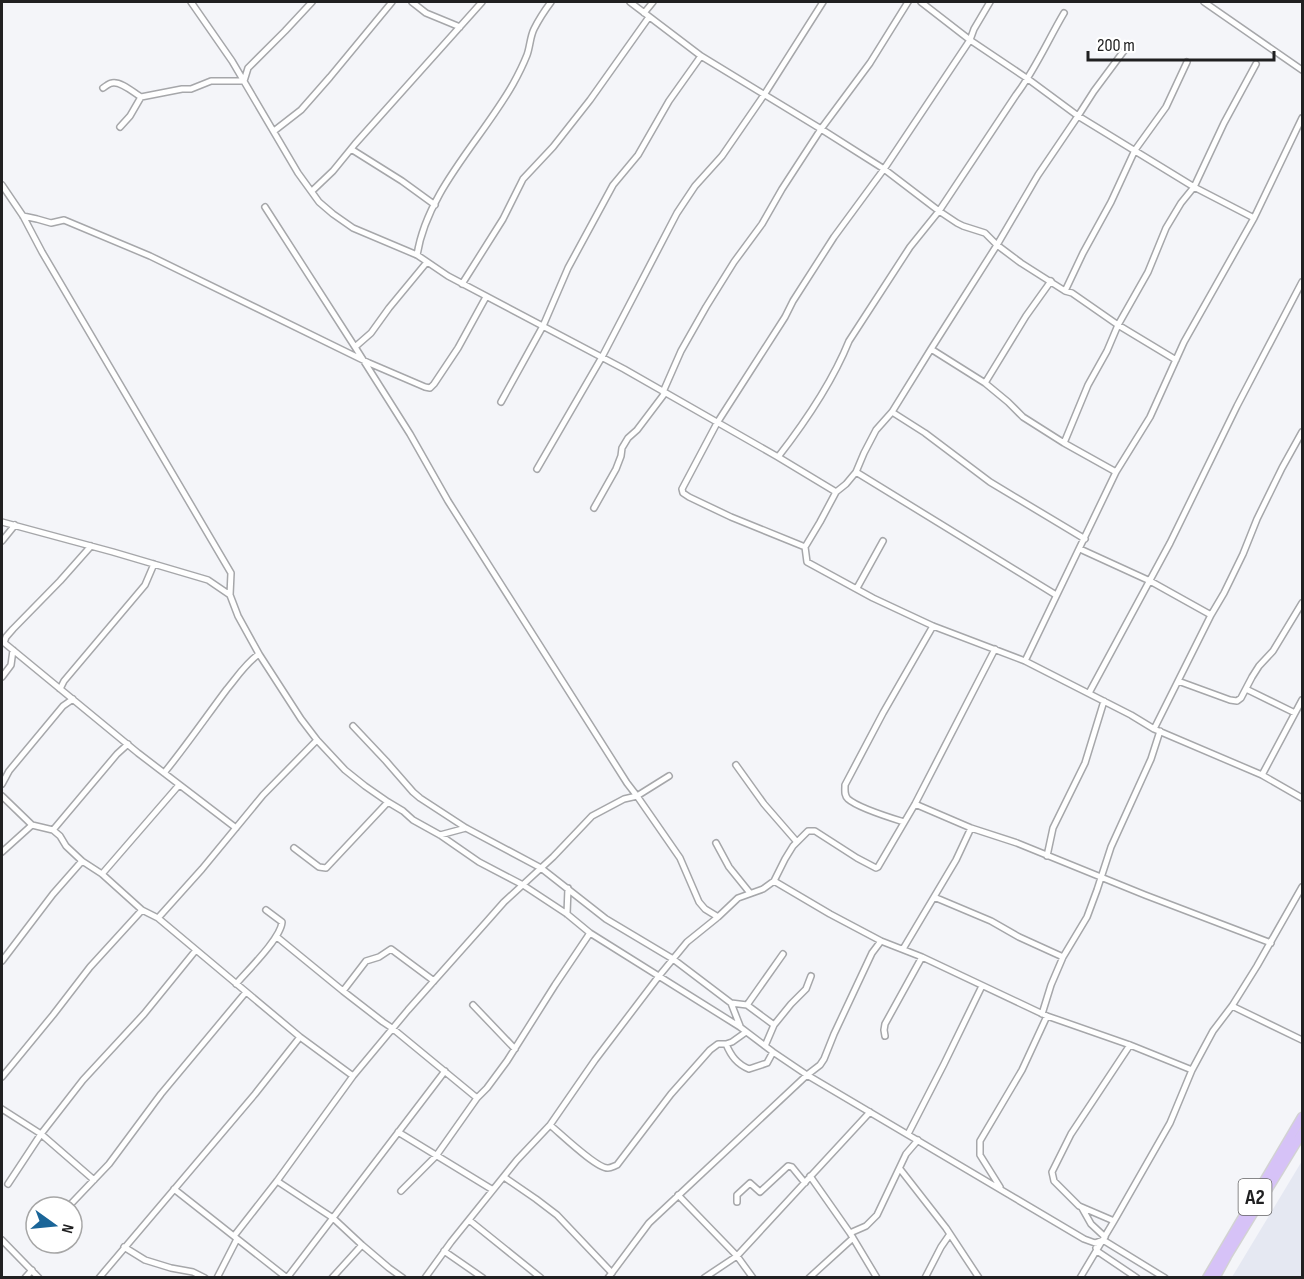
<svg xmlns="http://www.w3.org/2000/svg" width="1304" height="1279" font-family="'Sofia Sans Condensed',sans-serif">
	<rect width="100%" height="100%" fill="#f4f5f9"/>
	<path fill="#e5e8f2" d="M 1302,1161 L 1302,1277 L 1232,1277 Z"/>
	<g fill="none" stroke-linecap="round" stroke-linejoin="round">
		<defs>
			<path id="minor" d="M 191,2 L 232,61 L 298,173 L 319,202 L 333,214 L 353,228 L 417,255 L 448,276 L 624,369 L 778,457 L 836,492
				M 412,2 L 426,13 L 460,27
				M 630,2 L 701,56 L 821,129 L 884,169 L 939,211 L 957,223 L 963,226 L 985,233 L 997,245 L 1021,263 L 1065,291 L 1072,293 L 1118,325 L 1176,360
				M 921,2 L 970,40 L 1028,79 L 1078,116 L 1194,187 L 1254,218
				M 1204,2 L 1302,70
				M 644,13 L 653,2
				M 1126,48 L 1094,91 L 1078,116 L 1038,175 L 997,245 L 931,349 L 892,412 L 876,430 L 864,453 L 856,472 L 846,484 L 836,492 L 820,522 L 805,547 L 807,562 L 873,598 L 933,626 L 1025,661 L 1131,715 L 1154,729 L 1262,775 L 1302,798
				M 244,81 L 248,68 L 285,31 L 312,2
				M 103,88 C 105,87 109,83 112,83 C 121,81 134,93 141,97 L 182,89 L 191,89 L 211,81 L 244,81
				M 120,127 L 130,116 L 141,97
				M 274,131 L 301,110 L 330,77 L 392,2
				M 351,149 L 402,181 L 435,205
				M 2,185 L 23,216 L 42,252 L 231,573 L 230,595 L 238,616 L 259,654 L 301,719 L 317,740 L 345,770 L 365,786 L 388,802 L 403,811 L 413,820 L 440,835 L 479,862 L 523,885 L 567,914 L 590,933 L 740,1027 L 773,1052 L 807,1075 L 1084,1239 L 1095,1243 L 1103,1240 L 1165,1278
				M 312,191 L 333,171 L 355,144 L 482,2
				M 265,207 L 355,347
				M 23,216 L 37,219 L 51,223 L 64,220 L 150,256 L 369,363 L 425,387 L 430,388 L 434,384 L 458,348 L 486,297
				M 417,255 C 427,191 482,139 513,84 C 518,75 523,65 527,55 C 530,47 530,37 534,29 C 539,19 545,10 551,2
				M 462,284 L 503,219 L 523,179 L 553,147 L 590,100 L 649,17
				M 1065,291 L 1083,253 L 1111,202 L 1135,150 L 1166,107 L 1187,62
				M 931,349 L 985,383 L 1008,402 L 1023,417 L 1064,443 L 1116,472
				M 985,383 L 1026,316 L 1051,281
				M 663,392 L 681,351 L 706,307 L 734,262 L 762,224 L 782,189 L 821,129 L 870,63 L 908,2
				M 501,402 L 543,326 L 568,268 L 613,185 L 638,155 L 669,101 L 701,56
				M 892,412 L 925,433 L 990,482 L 1085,539
				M 1064,443 L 1088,385 L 1107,351 L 1118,325 L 1148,272 L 1166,228 L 1181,203 L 1194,187 L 1224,123 L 1256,64
				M 778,457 C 806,421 832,383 849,341 L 910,247 L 939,211 L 1016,95 C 1035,70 1048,40 1064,13
				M 537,469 L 602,357 L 677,213 L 695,186 L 722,156 L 764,95 L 823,2
				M 856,472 L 1056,595
				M 594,508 L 616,469 L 621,456 L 622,448 L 628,438 L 637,430 L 665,393
				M 2,522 L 113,552 L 208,580 L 230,595
				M 2,541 L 15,525
				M 805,547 L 731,517 L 689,497 L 683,493 L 682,489 L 717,423 L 785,317 L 793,301 L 834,237 L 884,169 L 970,40 L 974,29 L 990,2
				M 1080,549 L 1150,581 L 1211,615
				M 857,588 L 883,541
				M 2,641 L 138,753 L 236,828
				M 4,643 L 6,637 L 13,629 L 60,581 L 91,546
				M 1025,661 L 1116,472 L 1150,417 L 1184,342 L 1254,218 L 1302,118
				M 2,677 L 11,665 L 13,650
				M 1178,681 L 1230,700 L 1237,701 L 1241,698 L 1252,677 L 1259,666 L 1273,651 L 1302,603
				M 60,689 L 64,681 L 145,585 L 154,564
				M 1246,689 L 1295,713
				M 1089,693 L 1170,543 L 1237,406 L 1302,282
				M 353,726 L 386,761 L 413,792 L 420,798 L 466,828 L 541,868 L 606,919 L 673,959 L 731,1003 L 747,1005 L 774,1025
				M 1154,729 L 1211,615 L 1224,593 L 1243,554 L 1257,519 L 1282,468 L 1302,432
				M 736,765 L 764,804 L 797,842
				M 164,773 C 186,746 206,717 227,689 C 237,677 246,663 259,654
				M 1262,775 L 1302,700
				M 669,776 L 637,796 L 680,858 L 699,902 L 705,909 L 718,917
				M 2,784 L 9,771 L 63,706 L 73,699
				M 2,796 L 32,825
				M 915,804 L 971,828 L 1017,843 L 1145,895 L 1271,943
				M 904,822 C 891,818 857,807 848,799 C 844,795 845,791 845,785 L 883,713 L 933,626
				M 53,830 L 117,754 L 128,744
				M 440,835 L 466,828
				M 716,843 L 729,867 L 750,893
				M 294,848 L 319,867 L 326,868 L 388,802
				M 2,852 L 32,825 L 53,830 L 60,836 L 66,846 L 82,861 L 102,874 L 142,910 L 158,918 L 300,1037 L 353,1076
				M 1047,856 L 1053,828 L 1085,763 L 1104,701
				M 102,874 L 179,785
				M 774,881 L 830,914 L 881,941 L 922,957 L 1047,1016 L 1130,1045 L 1192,1070
				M 934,897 L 991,921 L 1019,937 L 1063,957
				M 567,914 L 568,888
				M 158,918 L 202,869 L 263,795 L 317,740
				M 277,937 L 343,991 L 383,1022 L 392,1028 L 477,1098
				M 903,949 L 956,860 L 971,828
				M 2,961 L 53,894 L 82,861
				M 236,984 C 248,970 281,938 282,922 L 266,910
				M 343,991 L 366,961 L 379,957 L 391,949 L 434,981
				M 731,1003 L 740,1026
				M 473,1005 L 515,1049
				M 747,1005 L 783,954
				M 1232,1006 L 1302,1040
				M 1042,1014 L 1051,985 L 1063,957 L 1087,917 L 1097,890 L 1111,847 L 1151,759 L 1160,731
				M 885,1036 L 884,1030 L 885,1024 L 922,957
				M 726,1044 C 731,1056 737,1064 749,1069 L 767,1063 L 773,1052
				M 765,1046 L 774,1025 L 791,1004 L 806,989 L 811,976
				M 2,1077 L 53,1015 L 90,967 L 142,910
				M 2,1109 L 41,1134 L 94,1180
				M 550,1125 C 561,1134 597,1169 608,1168 C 611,1168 614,1166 617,1165 L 671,1094 L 710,1050 L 718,1044 L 726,1044 L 732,1042 L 746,1032
				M 398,1132 L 493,1190
				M 908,1134 L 944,1064 L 982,986
				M 900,1169 L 946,1228 L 979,1278
				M 810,1176 L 850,1233 L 877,1278
				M 504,1177 L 536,1199 L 557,1215 L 612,1273
				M 277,1181 L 333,1218 L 362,1245 L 389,1268 L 403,1278
				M 8,1184 L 41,1134 L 83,1080 L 144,1014 L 196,950
				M 1000,1187 L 980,1155 L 980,1141 L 1022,1070 L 1047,1016
				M 174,1189 L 287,1278
				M 401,1191 L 436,1156 L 477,1098 L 487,1088 L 507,1061 L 555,985 L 590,933
				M 678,1195 L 737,1256 L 753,1278
				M 737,1202 L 737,1195 L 750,1183 L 760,1192 L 788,1166 L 792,1167 L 805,1183
				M 68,1207 L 109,1164 L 161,1094 L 246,992
				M 1082,1208 L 1091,1224 L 1105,1237
				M 469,1220 L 541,1278
				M 1114,1221 L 1079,1206 L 1054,1181 L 1052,1172 L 1071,1134 L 1130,1045
				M 850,1233 L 866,1226 L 877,1215 L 906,1154 L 918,1140
				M 234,1236 L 277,1181 L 353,1076 L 408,1010 L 489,919 L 504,902 L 553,857 L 592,816 L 624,799 L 637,796 L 627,783 L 448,501 L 410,434 L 355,347 L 371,333 L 389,308 L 427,262
				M 2,1240 L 39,1278
				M 124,1247 L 145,1260 L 171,1268 L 193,1272 L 205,1278
				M 1096,1248 L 1097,1251 L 1137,1278
				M 444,1251 L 483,1278
				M 25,1278 L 32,1270
				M 99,1278 L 255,1094 L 300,1037
				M 217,1278 L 237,1239
				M 287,1278 L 445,1071
				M 332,1278 L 362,1245
				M 425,1278 L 451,1242 L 517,1160 L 550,1125 L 595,1060 L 659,976 L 687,942 L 718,917 L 738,898 L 763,889 L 774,881 L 785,859 L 793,846 L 808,831 L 815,831 L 857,858 L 876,868 L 878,867 L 915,804 L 995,649
				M 608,1278 L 649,1223 L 807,1075 L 820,1065 L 824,1059 L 834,1034 L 872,953 L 881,941
				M 704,1278 L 737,1256 L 870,1112
				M 809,1278 L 853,1238
				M 925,1278 L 941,1247 L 950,1234
				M 1080,1278 L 1114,1221 L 1170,1123 L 1192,1070 L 1213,1031 L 1232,1006 L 1257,966 L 1302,887"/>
			<path id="trunk" d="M 1207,1278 L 1302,1117
				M 1215,1278 L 1227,1256 L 1302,1133"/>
		</defs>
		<use href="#minor" stroke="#a6a7aa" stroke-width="8"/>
		<use href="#trunk" stroke="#d2d2d3" stroke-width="11"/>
		<use href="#minor" stroke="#fff" stroke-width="5"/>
		<use href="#trunk" stroke="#d6c2f7" stroke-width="8"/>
	</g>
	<g text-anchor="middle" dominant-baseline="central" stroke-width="5" stroke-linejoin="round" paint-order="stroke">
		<rect fill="#fff" stroke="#636364" stroke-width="1.5" x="1238.5" y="1179" width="33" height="36" rx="4.5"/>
		<g font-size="21" font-weight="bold" fill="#202021">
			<text x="1255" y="1197">A2</text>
		</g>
	</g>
	<rect width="1304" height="1279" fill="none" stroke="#202021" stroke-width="6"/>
	<g transform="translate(54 1225) rotate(105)"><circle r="28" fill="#ffffff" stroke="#a6a6a6" stroke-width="1.5"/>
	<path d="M0-4.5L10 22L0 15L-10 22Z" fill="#1a6598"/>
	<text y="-9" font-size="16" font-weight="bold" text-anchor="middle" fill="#202021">N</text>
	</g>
	<path d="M1088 51v9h186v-9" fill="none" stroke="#202021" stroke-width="3"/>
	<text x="1097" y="51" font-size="18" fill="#202021" stroke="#ffffff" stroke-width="4.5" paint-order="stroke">200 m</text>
</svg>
